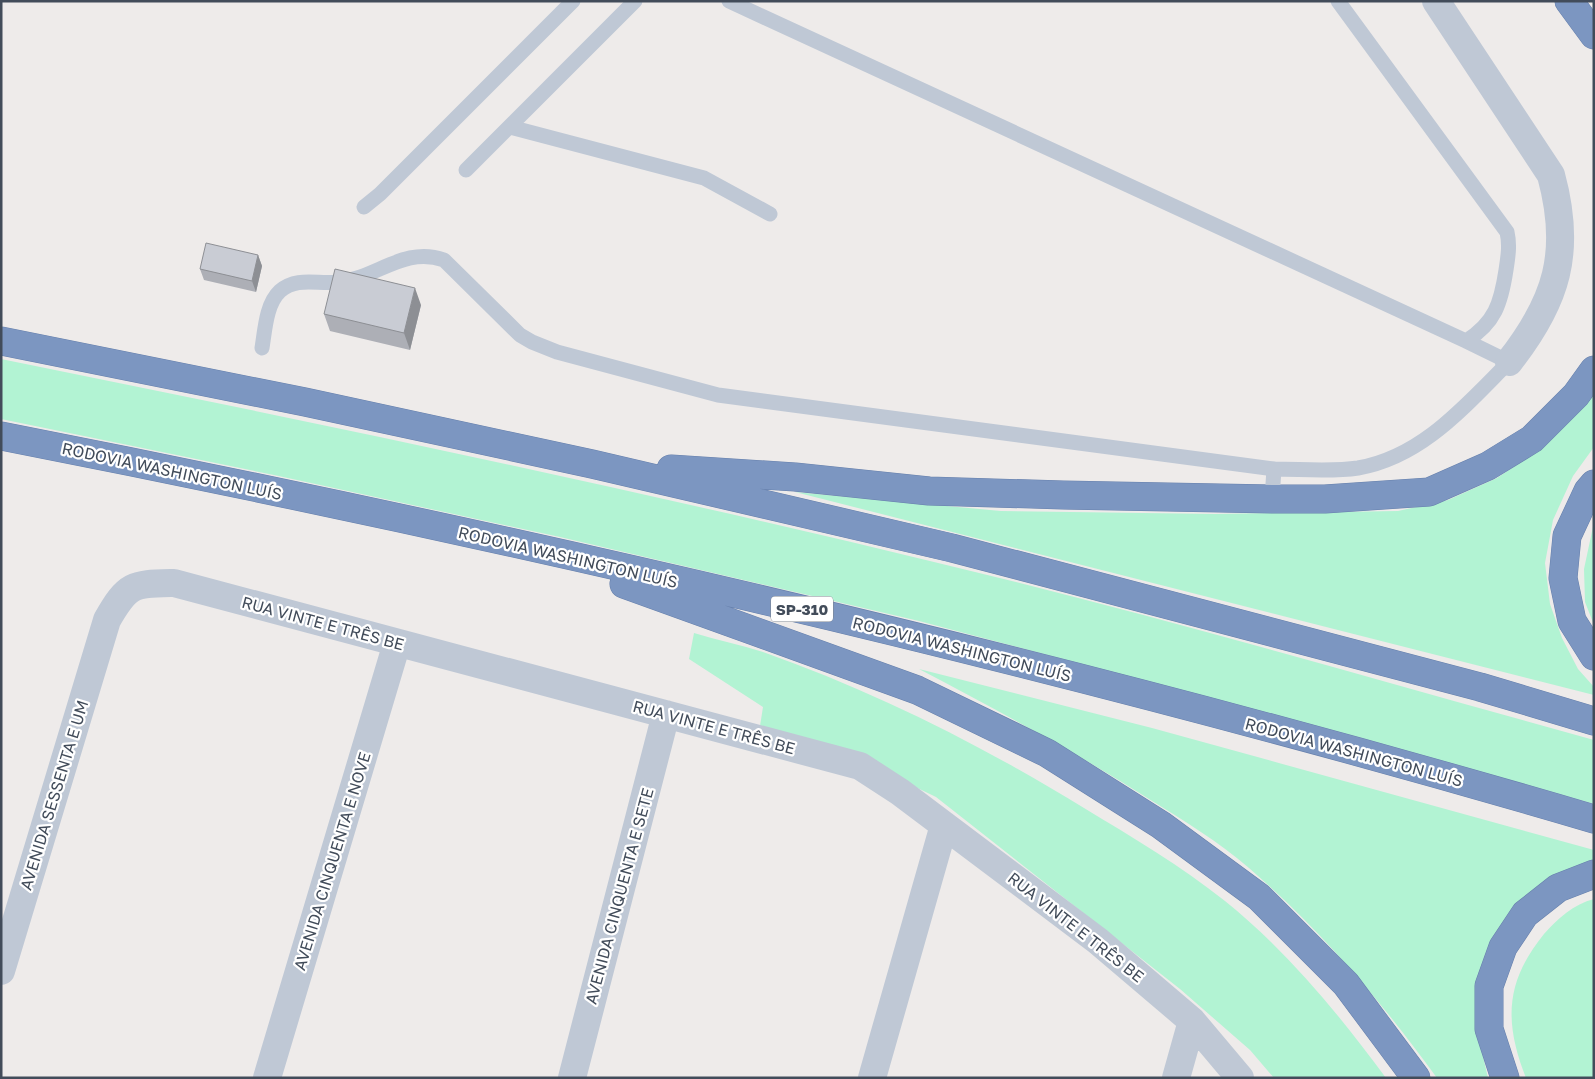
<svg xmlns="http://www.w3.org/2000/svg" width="1595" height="1079" font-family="'Golos Text',sans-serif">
	<rect width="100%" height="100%" fill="#eeebea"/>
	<path fill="#b2f3d3" d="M 1,359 C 313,422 625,487 934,562 C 1156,615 1374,679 1594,740 L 1594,804 L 1354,736 L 919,621 L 560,537 L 274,475 L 1,419 Z
		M 1594,394 L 1594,447 L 1573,476 L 1553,520 L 1545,563 L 1550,604 L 1562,638 L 1578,669 L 1594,687 L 1594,695 L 795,492 L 1001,511 L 1215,514 L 1398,511 L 1448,500 L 1497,478 L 1534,453 L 1567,424 Z
		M 1594,522 L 1594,625 L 1585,602 L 1584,569 Z
		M 694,633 C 717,640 741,645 763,652 C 876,692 983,746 1084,808 C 1132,837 1181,866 1225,901 C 1287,951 1338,1013 1386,1078 L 1274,1078 L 1250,1050 L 1180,989 L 936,797 L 868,764 L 760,726 L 763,707 L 689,659 Z
		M 919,669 L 1152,728 L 1594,850 L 1594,863 L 1520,905 L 1479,1039 L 1488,1078 L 1437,1078 C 1381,1001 1321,930 1249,868 C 1219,842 1183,820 1149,799 C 1075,752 997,710 919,669 Z
		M 1594,899 L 1594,1078 L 1526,1078 C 1504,1022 1505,982 1544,934 C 1557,919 1574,904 1594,899 Z"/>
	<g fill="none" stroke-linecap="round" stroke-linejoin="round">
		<defs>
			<path id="highway" d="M 1569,1 L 1594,35
				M 1,341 L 305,402 L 592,464 L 952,548 L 1480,687 L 1594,721
				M 1,436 C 537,541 1070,665 1594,819
				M 671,469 L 795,477 L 929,491 L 1063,495 L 1272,499 L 1325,499 L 1429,492 L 1488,466 L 1532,439 L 1576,395 L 1594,370
				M 1594,484 L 1588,491 L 1567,536 L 1563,578 L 1572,621 L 1594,656
				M 624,584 L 917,690 L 1047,753 L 1161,825 L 1259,897 L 1346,984 L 1416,1078
				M 1505,1078 L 1489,1029 L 1489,986 L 1503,947 L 1525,914 L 1558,888 L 1594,874"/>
		</defs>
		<use href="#highway" stroke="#6780ac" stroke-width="29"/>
		<path stroke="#bfc8d5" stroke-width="15" d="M 729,1 L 1466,341 C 1495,323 1501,303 1506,270 C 1508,257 1510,245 1507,232 L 1338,1
			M 510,127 L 704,178 L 770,214
			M 466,170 L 635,1
			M 364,207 L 380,194 L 573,1
			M 262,348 C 265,330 266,304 280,291 C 298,276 318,285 339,282 C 377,278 404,246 444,260 L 520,335 L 532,342 L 557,352 L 718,395 L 1274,469 L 1272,499
			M 1274,469 C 1301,469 1331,472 1358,468 C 1422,457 1465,406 1509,362 L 1466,341"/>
		<path stroke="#bfc8d5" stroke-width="28" d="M 1436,1 L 1551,175 C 1572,252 1557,301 1509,362
			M 1,971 L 107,620 C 128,583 133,584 174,583 L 860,766 L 900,792 L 1098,941 L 1192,1021 L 1240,1078
			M 267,1078 L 397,643
			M 572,1078 L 666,714
			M 872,1078 L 944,825
			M 1176,1078 L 1192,1021"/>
		<use href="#highway" stroke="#7c96c1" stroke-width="28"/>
	</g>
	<path fill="#adafb6" d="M 258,255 L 262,266 L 256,292 L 204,280 L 200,269 Z
		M 421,305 L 410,350 L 330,331 L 324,314 Z"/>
	<path fill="#8d8f94" d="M 258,255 L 262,266 L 256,292 L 252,281 Z
		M 415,288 L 421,305 L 410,350 L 404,333 Z"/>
	<path fill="#c9ccd4" stroke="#8d8f94" d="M 206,243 L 258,255 L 252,281 L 200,269 Z
		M 335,269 L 415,288 L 404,333 L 324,314 Z"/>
	<g text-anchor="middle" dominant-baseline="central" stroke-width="4.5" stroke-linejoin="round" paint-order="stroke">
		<rect fill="#fff" stroke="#7b828c" stroke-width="1" x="771" y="596.5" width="62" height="25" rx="4"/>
		<g font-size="15" font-weight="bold" fill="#424c5a">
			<text x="802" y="609">SP-310</text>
		</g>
		<g font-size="16" fill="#424c5a" stroke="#fff">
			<text transform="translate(172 471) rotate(12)">RODOVIA WASHINGTON LUÍS</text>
			<text transform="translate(568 557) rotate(13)">RODOVIA WASHINGTON LUÍS</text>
			<text transform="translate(323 623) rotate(15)">RUA VINTE E TRÊS BE</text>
			<text transform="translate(962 649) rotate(14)">RODOVIA WASHINGTON LUÍS</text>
			<text transform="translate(714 727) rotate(15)">RUA VINTE E TRÊS BE</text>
			<text transform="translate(1354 752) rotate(15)">RODOVIA WASHINGTON LUÍS</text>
			<text transform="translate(54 795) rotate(-73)">AVENIDA SESSENTA E UM</text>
			<text transform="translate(332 861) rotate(-73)">AVENIDA CINQUENTA E NOVE</text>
			<text transform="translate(619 896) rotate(-75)">AVENIDA CINQUENTA E SETE</text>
			<text transform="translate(1076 927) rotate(38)">RUA VINTE E TRÊS BE</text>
		</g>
	</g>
	<rect width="1595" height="1079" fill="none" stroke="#424c5a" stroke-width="5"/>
</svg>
